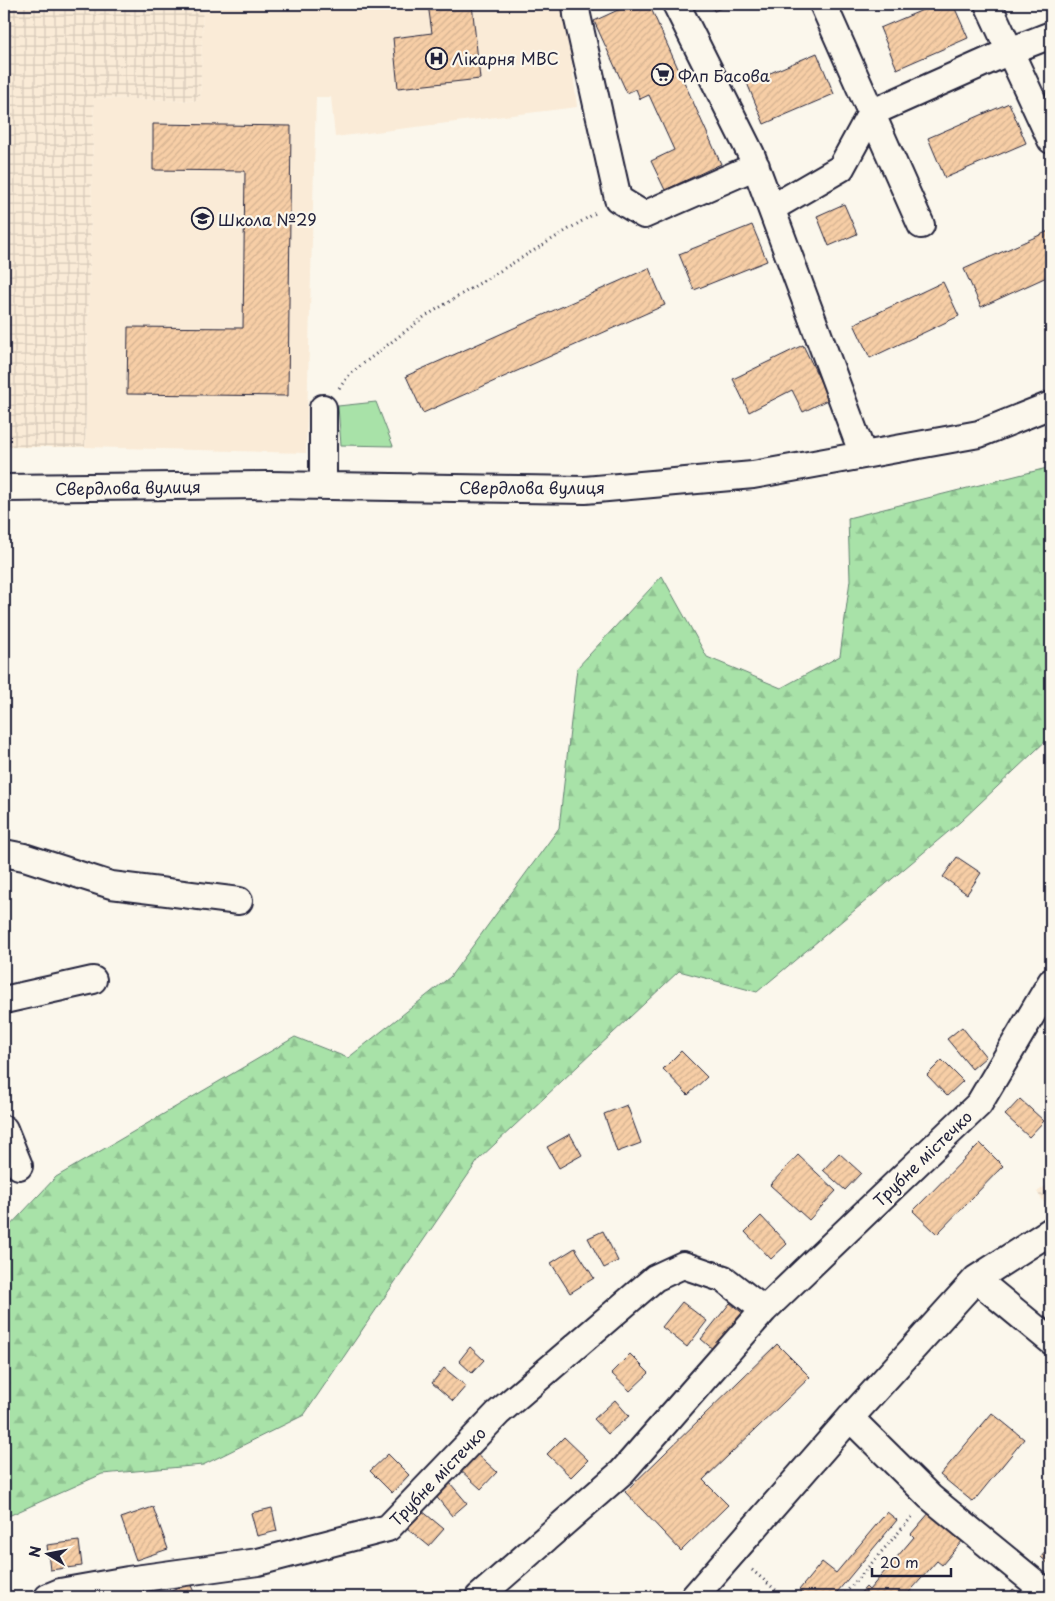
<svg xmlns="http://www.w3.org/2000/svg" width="1055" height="1601" font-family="'Playpen Sans',sans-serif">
	<defs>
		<pattern id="industrial-grid" width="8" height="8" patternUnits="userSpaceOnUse" patternTransform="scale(1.25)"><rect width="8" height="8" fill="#faebd7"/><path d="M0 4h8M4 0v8" fill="none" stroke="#d6c9b9"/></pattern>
		<pattern id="forest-firs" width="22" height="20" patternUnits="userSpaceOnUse" patternTransform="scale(1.25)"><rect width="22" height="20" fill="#a8e2a8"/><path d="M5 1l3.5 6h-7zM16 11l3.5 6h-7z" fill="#90c292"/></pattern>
		<pattern id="building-hatch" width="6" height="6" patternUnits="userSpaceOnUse" patternTransform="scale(1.25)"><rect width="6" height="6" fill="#f7cea6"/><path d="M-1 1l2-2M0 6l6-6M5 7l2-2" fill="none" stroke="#d3b190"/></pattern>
	</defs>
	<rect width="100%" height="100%" fill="#fbf7ec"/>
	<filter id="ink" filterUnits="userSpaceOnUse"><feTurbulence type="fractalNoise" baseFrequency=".02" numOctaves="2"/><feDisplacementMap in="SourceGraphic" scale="10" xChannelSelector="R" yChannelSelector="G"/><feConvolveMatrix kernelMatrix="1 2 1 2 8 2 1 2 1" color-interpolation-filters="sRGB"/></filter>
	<g filter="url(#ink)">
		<path fill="#faebd7" d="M 203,4 L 565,4 L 577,107 L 335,137 L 331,97 L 316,97 L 306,453 L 85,447 L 94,98 L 200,101 Z"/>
		<path fill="url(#industrial-grid)" d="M 4,4 L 203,4 L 200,101 L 94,98 L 85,447 L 4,447 Z
			M 1051,1182 L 1051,1213 L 1037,1192 Z"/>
		<path fill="url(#forest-firs)" stroke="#658272" d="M 1051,467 L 1051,736 L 960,822 L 757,992 L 679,971 L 479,1159 L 304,1415 L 203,1465 L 102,1474 L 4,1518 L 4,1232 L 56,1177 L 295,1037 L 348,1058 L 450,977 L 559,828 L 577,668 L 662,576 L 707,657 L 781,688 L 840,656 L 850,580 L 848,518 Z"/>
		<path fill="#a8e2a8" stroke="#658272" d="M 376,402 L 393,446 L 341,445 L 338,406 Z"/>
		<path fill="url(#building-hatch)" stroke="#22223b" d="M 428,4 L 472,4 L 480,79 L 398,88 L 393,38 L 432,33 Z
			M 631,4 L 649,4 L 721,164 L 665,190 L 651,161 L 674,150 L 649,95 L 640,99 L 636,89 L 627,93 L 594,21 Z
			M 711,4 L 731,4 L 714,11 Z
			M 937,4 L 953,4 L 968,38 L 897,69 L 880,28 Z
			M 817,53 L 834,94 L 764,124 L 747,83 Z
			M 1009,103 L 1026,143 L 945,178 L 928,138 Z
			M 153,124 L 291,126 L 288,396 L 127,394 L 128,327 L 243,328 L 245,171 L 153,170 Z
			M 844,204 L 857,234 L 829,246 L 817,216 Z
			M 752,225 L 767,261 L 694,290 L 679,254 Z
			M 1051,230 L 1051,275 L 981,307 L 964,269 Z
			M 649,268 L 665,305 L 423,413 L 406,376 Z
			M 943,282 L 959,316 L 870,358 L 854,324 Z
			M 803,345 L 829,399 L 803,412 L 792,390 L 749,412 L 733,379 Z
			M 957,857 L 981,873 L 967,894 L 943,877 Z
			M 962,1027 L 986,1057 L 972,1069 L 947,1039 Z
			M 681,1051 L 707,1077 L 688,1095 L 663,1069 Z
			M 942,1060 L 963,1081 L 947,1096 L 927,1075 Z
			M 1020,1099 L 1044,1121 L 1029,1137 L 1005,1115 Z
			M 627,1105 L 641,1143 L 617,1152 L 604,1114 Z
			M 570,1134 L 582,1155 L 559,1168 L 547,1147 Z
			M 980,1143 L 1003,1166 L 937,1234 L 913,1211 Z
			M 839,1153 L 861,1173 L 845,1190 L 823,1170 Z
			M 798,1155 L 836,1191 L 809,1220 L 770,1185 Z
			M 761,1216 L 787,1244 L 771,1259 L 745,1232 Z
			M 603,1231 L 618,1261 L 604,1268 L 588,1238 Z
			M 575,1248 L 594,1278 L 570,1293 L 551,1263 Z
			M 682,1302 L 707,1321 L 687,1347 L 662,1327 Z
			M 730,1303 L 745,1315 L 715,1351 L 701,1339 Z
			M 777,1344 L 810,1377 L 703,1480 L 728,1505 L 681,1551 L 625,1492 Z
			M 470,1347 L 484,1360 L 472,1373 L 459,1361 Z
			M 630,1354 L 649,1373 L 630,1391 L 611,1373 Z
			M 444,1368 L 466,1386 L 453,1401 L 432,1383 Z
			M 615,1400 L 629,1416 L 608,1434 L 594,1419 Z
			M 992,1413 L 1024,1439 L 973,1502 L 940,1475 Z
			M 564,1437 L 588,1460 L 571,1477 L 547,1454 Z
			M 475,1452 L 497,1472 L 481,1489 L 459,1469 Z
			M 388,1454 L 409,1475 L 392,1493 L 370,1471 Z
			M 450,1483 L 467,1503 L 452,1516 L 435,1495 Z
			M 153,1507 L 168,1549 L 136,1560 L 121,1518 Z
			M 272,1508 L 277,1531 L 257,1536 L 251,1513 Z
			M 421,1510 L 444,1529 L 429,1546 L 407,1528 Z
			M 887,1512 L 897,1520 L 833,1597 L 807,1597 L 799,1590 L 822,1562 L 836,1573 Z
			M 930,1512 L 963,1540 L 942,1565 L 937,1561 L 905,1597 L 857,1597 L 866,1587 L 869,1590 L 914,1537 L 911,1534 Z
			M 79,1541 L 82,1566 L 50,1570 L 47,1545 Z
			M 1051,1545 L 1051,1566 L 1041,1557 Z
			M 190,1583 L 196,1597 L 158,1597 Z
			M 1013,1589 L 1024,1597 L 1007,1597 Z"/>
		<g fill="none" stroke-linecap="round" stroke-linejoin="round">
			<defs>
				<path id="minor" d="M 576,4 L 577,15 L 618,199 L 644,215 L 756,166
					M 676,4 L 751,154 L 863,455
					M 823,4 L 921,225
					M 988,4 L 1051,140
					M 772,208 L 841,168 L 871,113 L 1010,51 L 1051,35
					M 323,408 L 323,486
					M 4,488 L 268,485 L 585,490 L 753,475 L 979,434 L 1051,405
					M 4,853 L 24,857 L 111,885 L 239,901
					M 4,1000 L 93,980
					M 4,1129 L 19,1166
					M 976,1279 L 1051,1341
					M 850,1418 L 930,1497 L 1051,1596
					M 48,1597 L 60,1592 L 128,1580 L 258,1562 L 388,1528 L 498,1413 L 655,1278 L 683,1265 L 724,1279 L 764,1310 L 979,1104 L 1051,982
					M 479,1597 L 622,1472 L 764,1310
					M 694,1597 L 850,1418 L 976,1279 L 1051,1231"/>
			</defs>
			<use href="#minor" stroke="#22223b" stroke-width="30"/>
			<path stroke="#22223b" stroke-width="3" stroke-dasharray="1 4" stroke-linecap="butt" d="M 339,388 L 351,373 L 424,317 L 597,212
				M 752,1570 L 784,1597
				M 842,1597 L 912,1517"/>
			<use href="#minor" stroke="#fbf7ec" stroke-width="26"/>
		</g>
	</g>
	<defs>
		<symbol id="hospital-ring" viewBox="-11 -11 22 22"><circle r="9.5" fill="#fbf7ec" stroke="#22223b" stroke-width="1.5"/><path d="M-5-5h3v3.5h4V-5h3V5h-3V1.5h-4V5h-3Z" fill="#22223b"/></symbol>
		<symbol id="supermarket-ring" viewBox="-11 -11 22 22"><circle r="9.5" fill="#fbf7ec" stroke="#22223b" stroke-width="1.5"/><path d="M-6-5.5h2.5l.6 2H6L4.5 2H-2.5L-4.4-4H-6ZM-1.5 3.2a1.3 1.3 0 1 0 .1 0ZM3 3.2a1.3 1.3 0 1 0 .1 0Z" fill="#22223b"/></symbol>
		<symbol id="school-ring" viewBox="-11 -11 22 22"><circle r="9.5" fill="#fbf7ec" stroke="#22223b" stroke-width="1.5"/><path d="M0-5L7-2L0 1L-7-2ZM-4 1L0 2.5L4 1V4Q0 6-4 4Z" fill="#22223b"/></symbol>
	</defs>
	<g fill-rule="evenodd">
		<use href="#hospital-ring" x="424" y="46" width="25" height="25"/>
		<use href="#supermarket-ring" x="650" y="62" width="25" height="25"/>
		<use href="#school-ring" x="190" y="206" width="25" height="25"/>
	</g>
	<g text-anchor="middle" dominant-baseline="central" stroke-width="4.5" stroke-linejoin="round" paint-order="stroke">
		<g font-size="16" fill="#22223b" stroke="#fbf7ec" text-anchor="start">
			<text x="452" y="58">Лікарня МВС</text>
			<text x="678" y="75">Флп Басова</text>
			<text x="218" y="219">Школа №29</text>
		</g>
		<g font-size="16" fill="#22223b" stroke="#fbf7ec">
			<text transform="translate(128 487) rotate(-1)">Свердлова вулиця</text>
			<text x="532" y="487">Свердлова вулиця</text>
			<text transform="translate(922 1158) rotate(-44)">Трубне містечко</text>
			<text transform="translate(437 1476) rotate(-46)">Трубне містечко</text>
		</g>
	</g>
	<rect width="1055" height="1601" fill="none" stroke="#fbf7ec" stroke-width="20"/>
	<rect x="10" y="10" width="1035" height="1581" fill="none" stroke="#22223b" stroke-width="2" filter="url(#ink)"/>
	<g transform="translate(48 1554) rotate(280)" stroke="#fbf7ec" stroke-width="4" paint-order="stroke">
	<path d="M0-4L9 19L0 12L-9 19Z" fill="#22223b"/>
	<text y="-8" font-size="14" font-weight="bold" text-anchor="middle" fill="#22223b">N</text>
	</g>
	<path d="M872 1568v8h79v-8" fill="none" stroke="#22223b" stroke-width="2.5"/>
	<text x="880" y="1568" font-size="15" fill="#22223b" stroke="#fbf7ec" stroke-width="4" paint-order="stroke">20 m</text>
</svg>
